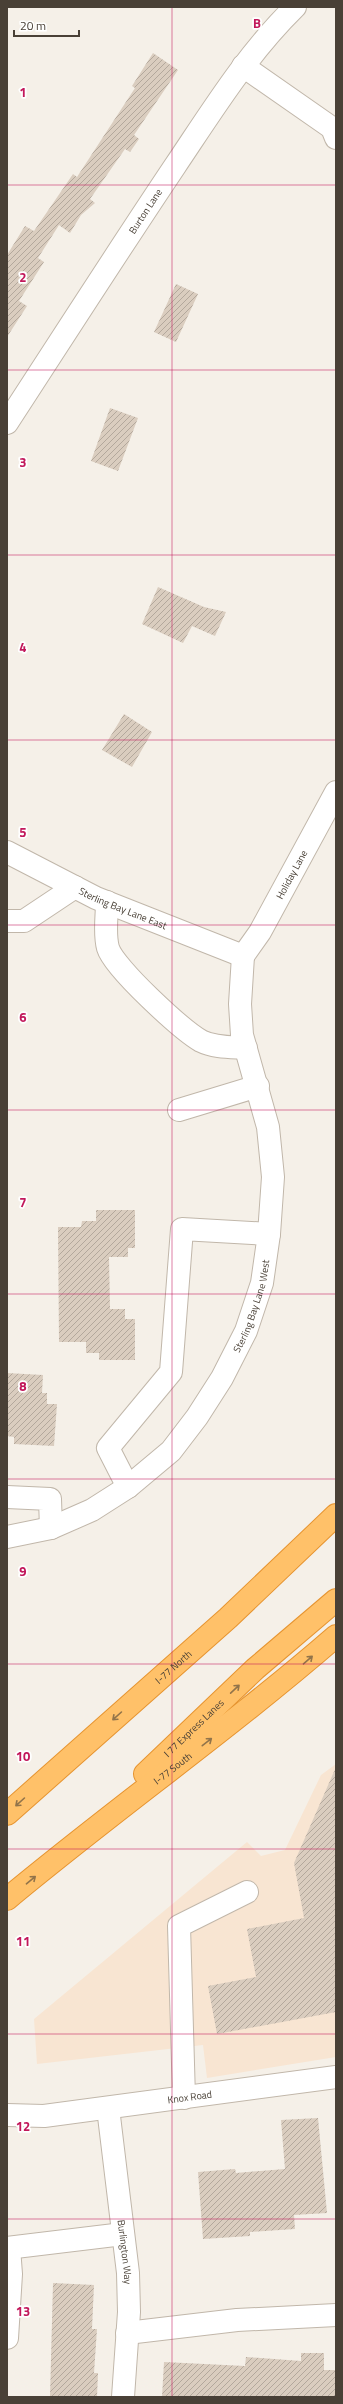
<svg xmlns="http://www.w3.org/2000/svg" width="343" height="2404" font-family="'Titillium Web',sans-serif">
	<defs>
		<pattern id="building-hatch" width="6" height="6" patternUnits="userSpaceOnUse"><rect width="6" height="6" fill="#dacdbf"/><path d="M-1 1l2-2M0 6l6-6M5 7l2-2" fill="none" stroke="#b3a89c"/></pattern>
	</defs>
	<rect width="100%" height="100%" fill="#f5f0e8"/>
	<path fill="#f8e5d2" d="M 336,1764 L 336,2057 L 207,2078 L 203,2045 L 37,2064 L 34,2019 L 247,1842 L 261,1856 L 285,1850 L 321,1775 Z"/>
	<path fill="url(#building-hatch)" d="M 153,53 L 178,70 L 134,135 L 139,139 L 130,152 L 125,149 L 90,199 L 95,203 L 81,215 L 70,233 L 59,225 L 38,258 L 44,262 L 19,301 L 27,306 L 7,337 L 7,255 L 25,226 L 34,231 L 73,174 L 77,177 L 135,88 L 132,86 Z
		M 176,284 L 198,294 L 176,342 L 154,332 Z
		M 110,408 L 138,418 L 118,471 L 91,461 Z
		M 158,587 L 204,607 L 226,612 L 215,636 L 192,626 L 183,643 L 142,624 Z
		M 124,714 L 152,732 L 132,767 L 102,750 Z
		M 96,1210 L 135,1210 L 135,1248 L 128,1248 L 128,1257 L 109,1257 L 110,1309 L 125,1309 L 125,1319 L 135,1319 L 135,1360 L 99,1360 L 99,1353 L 86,1353 L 86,1342 L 59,1342 L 58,1227 L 81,1227 L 82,1221 L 96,1221 Z
		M 7,1373 L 43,1375 L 42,1393 L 47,1393 L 47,1404 L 57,1404 L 54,1446 L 14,1444 L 14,1437 L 7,1436 Z
		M 336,1767 L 336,2012 L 217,2034 L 208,1986 L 256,1977 L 247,1929 L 304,1918 L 294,1863 Z
		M 318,2118 L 327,2213 L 294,2215 L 295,2229 L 250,2232 L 250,2236 L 203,2239 L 198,2172 L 235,2169 L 236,2173 L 285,2169 L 281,2120 Z
		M 53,2283 L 94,2285 L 92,2329 L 97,2329 L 94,2373 L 98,2373 L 97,2397 L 50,2397 Z
		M 301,2353 L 324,2353 L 324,2370 L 336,2370 L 336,2397 L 162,2397 L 164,2362 L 245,2366 L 246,2357 L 301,2361 Z"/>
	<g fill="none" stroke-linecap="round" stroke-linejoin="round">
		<defs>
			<g id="minor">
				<path d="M 243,66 L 332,128 L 336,138"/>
				<path id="s1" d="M 7,423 C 63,337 118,251 175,166 C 212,111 247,54 295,7"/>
				<path id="s2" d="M 7,852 L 96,898 L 243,956"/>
				<path d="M 107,902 C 107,917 104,934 108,948 C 114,968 182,1030 201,1041 C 215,1048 232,1047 246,1048"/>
				<path d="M 7,921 L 24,921 L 75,887"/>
				<path id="s3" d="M 243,956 L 260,932 L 336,792"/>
				<path d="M 179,1110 L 258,1086"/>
				<path d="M 128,1487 L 108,1448 L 171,1372 L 182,1229 L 269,1234"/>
				<path d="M 7,1497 L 50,1499 L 51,1528"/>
				<path id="s4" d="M 7,1537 L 51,1528 L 92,1510 L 128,1487 L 171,1451 L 197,1417 L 222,1378 L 246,1331 L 262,1283 L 269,1234 L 273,1177 L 268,1127 L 242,1035 L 240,1004 L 243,956"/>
				<path d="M 184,2098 L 179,1926 L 247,1892"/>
				<path id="s5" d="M 108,2108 L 128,2273 L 129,2312 L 123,2397"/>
				<path id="s6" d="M 7,2115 L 44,2116 L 336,2077"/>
				<path d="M 7,2248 L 123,2234"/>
				<path d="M 127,2333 L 237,2320 L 336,2315"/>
				<path d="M 7,2338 L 11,2274 L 9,2248"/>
			</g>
			<g id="highway">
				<path id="s7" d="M 145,1774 L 255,1669 L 336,1600"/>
				<path id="s8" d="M 7,1814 L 228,1618 L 336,1515"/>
				<path id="s9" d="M 7,1899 C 115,1809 230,1728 336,1636"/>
			</g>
		</defs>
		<use href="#minor" stroke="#c1b7aa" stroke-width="24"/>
		<use href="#highway" stroke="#e69430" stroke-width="24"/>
		<use href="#minor" stroke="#fff" stroke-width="22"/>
		<use href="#highway" stroke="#ffc169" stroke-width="22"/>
	</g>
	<defs><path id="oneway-shaft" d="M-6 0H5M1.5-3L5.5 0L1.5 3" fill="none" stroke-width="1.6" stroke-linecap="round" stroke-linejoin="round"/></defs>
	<g stroke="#92744a">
		<use href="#oneway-shaft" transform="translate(308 1660) rotate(-41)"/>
		<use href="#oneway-shaft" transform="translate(235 1689) rotate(-43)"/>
		<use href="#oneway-shaft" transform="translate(117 1716) rotate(138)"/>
		<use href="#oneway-shaft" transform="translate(207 1742) rotate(-38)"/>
		<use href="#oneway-shaft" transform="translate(20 1802) rotate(138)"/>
		<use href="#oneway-shaft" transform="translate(31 1880) rotate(-40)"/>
	</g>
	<path fill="none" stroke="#c2185b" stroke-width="1" stroke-opacity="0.55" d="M 172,7 L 172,2397M 7,185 L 336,185M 7,370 L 336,370M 7,555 L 336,555M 7,740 L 336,740M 7,925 L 336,925M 7,1110 L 336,1110M 7,1294 L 336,1294M 7,1479 L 336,1479M 7,1664 L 336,1664M 7,1849 L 336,1849M 7,2034 L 336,2034M 7,2219 L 336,2219"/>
	<g text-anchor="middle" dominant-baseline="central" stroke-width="3.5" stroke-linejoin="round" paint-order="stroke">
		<g font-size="10" fill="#494036" stroke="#fff">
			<text stroke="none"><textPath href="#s1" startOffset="253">Burton Lane</textPath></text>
			<text stroke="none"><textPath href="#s3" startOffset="95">Holiday Lane</textPath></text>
			<text stroke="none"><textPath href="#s2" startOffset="129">Sterling Bay Lane East</textPath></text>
			<text stroke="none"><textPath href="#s4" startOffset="356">Sterling Bay Lane West</textPath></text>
			<text stroke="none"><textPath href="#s8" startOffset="222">I-77 North</textPath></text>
			<text stroke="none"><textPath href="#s7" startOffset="67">I 77 Express Lanes</textPath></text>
			<text stroke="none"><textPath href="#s9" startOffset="211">I-77 South</textPath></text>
			<text stroke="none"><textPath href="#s6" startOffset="184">Knox Road</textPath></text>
			<text stroke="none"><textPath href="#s5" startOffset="145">Burlington Way</textPath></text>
		</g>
	</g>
	<g font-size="13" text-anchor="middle" font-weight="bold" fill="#c2185b" stroke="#fff" stroke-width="3.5" stroke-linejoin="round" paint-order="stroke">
		<text x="257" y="28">B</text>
		<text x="23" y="97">1</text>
		<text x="23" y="282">2</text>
		<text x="23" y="467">3</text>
		<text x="23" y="652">4</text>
		<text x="23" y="837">5</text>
		<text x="23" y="1022">6</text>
		<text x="23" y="1207">7</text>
		<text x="23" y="1391">8</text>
		<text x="23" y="1576">9</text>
		<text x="23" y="1761">10</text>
		<text x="23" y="1946">11</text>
		<text x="23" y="2131">12</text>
		<text x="23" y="2316">13</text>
	</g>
	<rect width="343" height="2404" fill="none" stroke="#494036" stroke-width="16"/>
	<path d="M14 30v6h65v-6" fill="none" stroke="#494036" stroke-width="2"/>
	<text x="20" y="30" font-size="12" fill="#494036" stroke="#ffffff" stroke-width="3" paint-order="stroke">20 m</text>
</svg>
